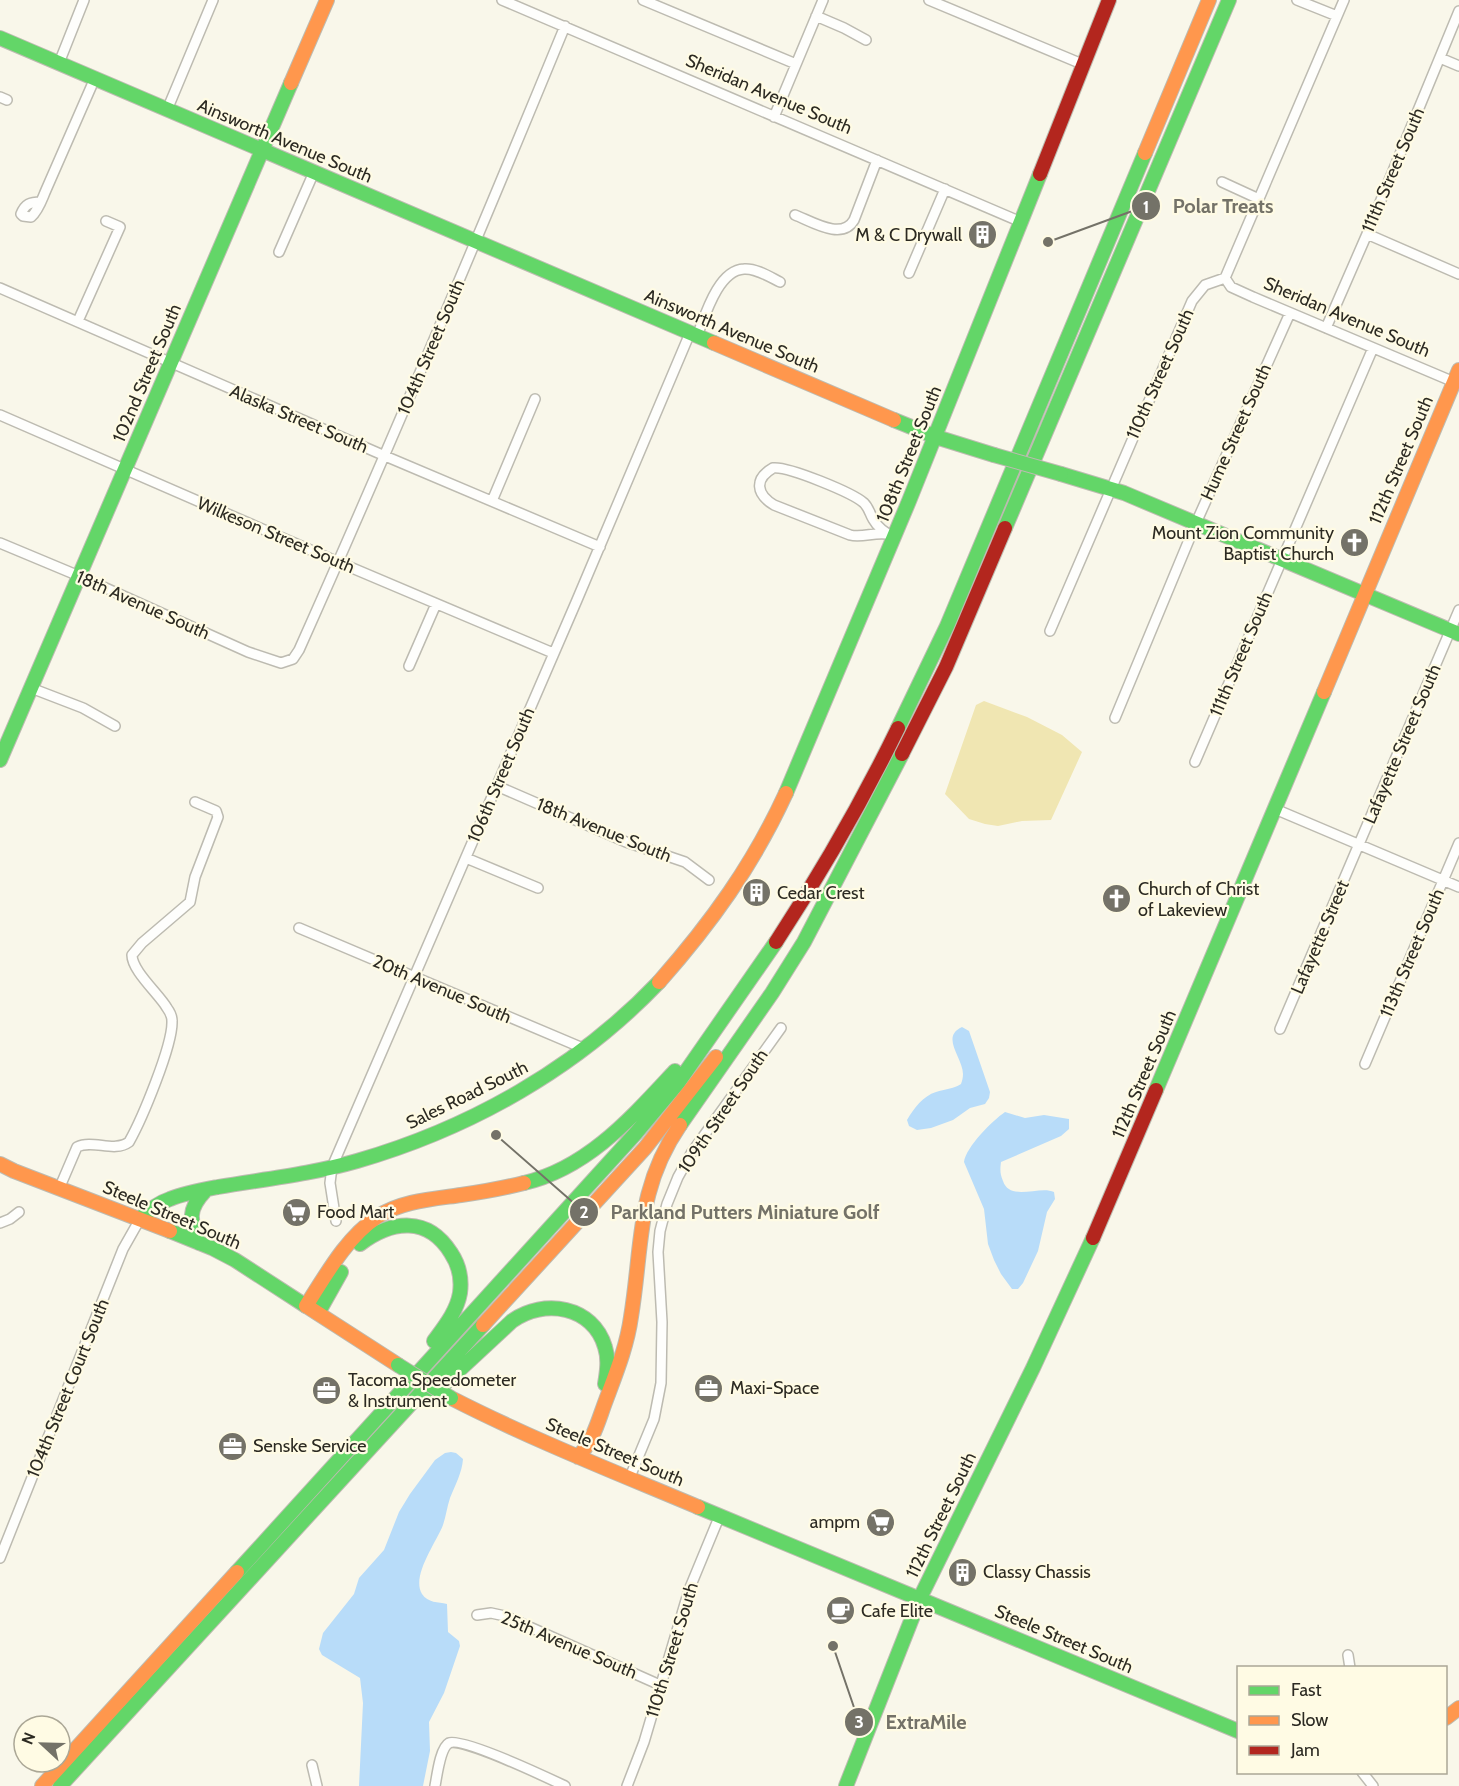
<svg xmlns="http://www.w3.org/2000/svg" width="1459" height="1786" font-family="Cabin,sans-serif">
	<rect width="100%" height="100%" fill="#f9f7ea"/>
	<path fill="#f0e6b2" d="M 984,701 L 1027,717 L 1062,735 L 1082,752 L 1051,820 L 1022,821 L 998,826 L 985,824 L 969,819 L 945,794 L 976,705 Z"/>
	<path fill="#b8dcf9" d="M 962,1027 L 969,1031 L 990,1092 L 989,1098 L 985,1104 L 970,1108 L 953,1120 L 931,1128 L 917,1130 L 909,1126 L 907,1120 C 914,1108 923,1096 936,1092 C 945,1089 953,1089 961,1084 C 962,1081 963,1078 963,1074 C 963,1058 940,1037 962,1027 Z
		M 1005,1112 L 1025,1118 L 1044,1115 L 1069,1119 L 1069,1129 L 1061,1136 L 1001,1162 C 1000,1170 1000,1174 1003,1181 C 1010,1202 1040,1185 1054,1192 L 1055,1199 L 1047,1212 L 1038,1251 L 1023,1283 L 1018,1289 L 1012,1289 L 1001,1274 L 994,1260 L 988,1244 L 984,1209 L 964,1162 C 966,1147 992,1121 1005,1112 Z
		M 451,1452 L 456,1453 L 463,1459 C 462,1473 455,1485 450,1498 C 447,1507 446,1516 443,1525 C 436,1543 411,1576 422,1594 C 428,1603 438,1602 447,1604 L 448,1632 L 459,1641 L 460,1646 L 444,1693 L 429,1722 L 430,1751 L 423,1786 L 359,1786 L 363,1703 L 360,1678 L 322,1655 L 319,1649 L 323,1633 L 354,1594 L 359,1578 L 384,1550 L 399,1512 L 410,1494 L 435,1460 L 445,1453 Z"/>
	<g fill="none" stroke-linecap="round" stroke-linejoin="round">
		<defs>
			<path id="street" d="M 502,0 L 1021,222
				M 643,0 L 796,64
				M 929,0 L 1082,64
				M 1297,0 L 1337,16
				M 816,16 L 844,28 L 866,40
				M 1440,58 L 1459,66
				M 59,63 L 84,0
				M 0,97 L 7,100
				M 167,110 L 213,0
				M 774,117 L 823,0
				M 1222,182 L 1259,199
				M 41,202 C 30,202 25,204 21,214 L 23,216 L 31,217 C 39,210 42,199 46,190 L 95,78
				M 795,215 C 811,221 842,241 854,220 L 877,160
				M 1367,234 L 1459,274
				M 279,252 L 314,172
				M 909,273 L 945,189
				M 1225,278 L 1231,287 L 1253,297 L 1454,382
				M 0,288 L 385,456 L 600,547
				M 78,321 L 120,227 L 106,221
				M 1326,328 L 1367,234 L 1459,11
				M 697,336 C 705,316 718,270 744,269 C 756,268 770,277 780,282
				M 0,415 L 338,562 L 553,653
				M 492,501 L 535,399
				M 887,534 C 874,532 862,538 850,535 L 774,505 C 756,494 754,479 773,468 C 788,466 853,493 864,503 C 869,508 870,514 873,519 C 878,528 885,533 894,537
				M 0,543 L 79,576 L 248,652 L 281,663 L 293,659 L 299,650 C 391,444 479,235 565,26
				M 1050,631 L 1192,301 L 1205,285 L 1225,278 L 1344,0
				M 409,666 L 436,604
				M 31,688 L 83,708 L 115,726
				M 1115,718 L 1196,523 L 1290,313
				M 1195,762 L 1373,348
				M 497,786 L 626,842 L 685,862 L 709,880
				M 1275,809 L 1459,887
				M 466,858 L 538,888
				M 299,928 L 585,1049
				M 1280,1029 L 1459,610
				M 1365,1064 L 1459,843
				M 59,1189 L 77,1147 C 93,1139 114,1153 129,1142 C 142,1119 173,1045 172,1021 C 172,1016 170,1012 167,1008 C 159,994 132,971 132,955 L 142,943 L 190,902 L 195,877 L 218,817 L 216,811 L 195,802
				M 336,1221 L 330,1183 L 332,1167 L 577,600 L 690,333
				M 0,1223 L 10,1219 L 19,1212
				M 630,1477 L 654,1419 L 661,1383 L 662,1322 L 658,1252 L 660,1231 L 667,1204 L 678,1177 L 692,1152 L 781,1028
				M 0,1558 L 123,1249 L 140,1219
				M 477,1615 L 491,1613 L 505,1616 L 660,1685
				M 1348,1655 L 1350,1668
				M 312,1765 L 317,1786
				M 1362,1772 L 1373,1786
				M 435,1786 C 437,1776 440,1748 449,1743 C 462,1737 548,1778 565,1786
				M 627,1786 L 644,1742 L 689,1590 L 720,1515"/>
			<path id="fast" d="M 0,38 L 714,343
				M 894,420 L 936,437 L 994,455
				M 1061,474 L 1124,493 L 1459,634
				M 1005,528 L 1229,0
				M 898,728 L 947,626 L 1145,153
				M 0,760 L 291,83
				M 786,793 L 909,501 L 1040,174
				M 1156,1090 L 1324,692
				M 680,1125 L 772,993 L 804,942 L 902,754
				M 524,1183 C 588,1168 632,1117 675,1071
				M 140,1219 C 148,1211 158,1203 170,1199 C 185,1193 202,1190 218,1187 C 265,1179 312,1174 357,1161 C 471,1128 577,1068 659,982
				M 170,1231 L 212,1248 L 235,1260 L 306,1306
				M 199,1243 C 190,1220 187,1210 205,1191
				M 360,1244 C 392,1220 428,1216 451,1253 C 459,1265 462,1278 460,1293 C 457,1311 445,1326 434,1341
				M 318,1313 L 341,1272
				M 427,1400 L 512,1321 C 544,1298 593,1306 605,1347 C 609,1359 607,1372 605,1384
				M 698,1507 L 1238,1731
				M 237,1572 L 636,1133 L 678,1083 L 776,942
				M 60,1786 L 483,1325
				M 846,1786 L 920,1598 L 1033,1368 L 1093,1238"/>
			<path id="slow" d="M 291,83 L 327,0
				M 1145,153 L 1209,0
				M 714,343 L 894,420
				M 1324,692 L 1459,370
				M 659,982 C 711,923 753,865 786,793
				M 0,1164 L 14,1171 L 170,1231
				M 306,1306 C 326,1275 346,1238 377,1217 C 401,1201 433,1199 461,1195 C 482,1192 504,1188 524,1183
				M 308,1307 L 398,1365
				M 483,1325 L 645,1148 L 716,1057
				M 451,1398 C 531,1439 615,1472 698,1507
				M 578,1457 C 594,1440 598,1421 606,1400 C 616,1373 627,1346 631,1317 C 643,1244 636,1189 680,1125
				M 1446,1718 L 1459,1708
				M 42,1786 L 237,1572"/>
			<path id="jam" d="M 1040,174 L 1109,0
				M 902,754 L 946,667 L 1005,528
				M 776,942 C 821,873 862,802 898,728
				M 1093,1238 L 1156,1090"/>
		</defs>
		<use href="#street" stroke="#bdbbb1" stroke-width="12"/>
		<use href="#fast" stroke="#bdbbb1" stroke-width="16"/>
		<use href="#slow" stroke="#bdbbb1" stroke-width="16"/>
		<use href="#jam" stroke="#bdbbb1" stroke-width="16"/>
		<use href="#street" stroke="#fefefc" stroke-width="9"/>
		<use href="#fast" stroke="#63d668" stroke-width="14"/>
		<use href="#slow" stroke="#ff974d" stroke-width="14"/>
		<use href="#jam" stroke="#b3261e" stroke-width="14"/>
		<defs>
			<path id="fast-bridge" d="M 994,455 L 1061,474
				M 398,1365 L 451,1398"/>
		</defs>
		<use href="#fast-bridge" stroke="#bdbbb1" stroke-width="16" stroke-linecap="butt"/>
		<use href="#fast-bridge" stroke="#63d668" stroke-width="14"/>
	</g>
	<defs>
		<symbol id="building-disc" viewBox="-11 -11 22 22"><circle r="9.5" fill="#747268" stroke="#fffbe4"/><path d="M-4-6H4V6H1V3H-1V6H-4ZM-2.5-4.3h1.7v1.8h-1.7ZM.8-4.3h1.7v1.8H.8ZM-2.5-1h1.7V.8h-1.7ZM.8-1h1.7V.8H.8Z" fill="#fff"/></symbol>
		<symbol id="church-disc" viewBox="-11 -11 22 22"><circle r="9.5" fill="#747268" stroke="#fffbe4"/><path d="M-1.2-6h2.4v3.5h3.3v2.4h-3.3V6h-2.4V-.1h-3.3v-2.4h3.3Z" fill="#fff"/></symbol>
		<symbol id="supermarket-disc" viewBox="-11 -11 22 22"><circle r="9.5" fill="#747268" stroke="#fffbe4"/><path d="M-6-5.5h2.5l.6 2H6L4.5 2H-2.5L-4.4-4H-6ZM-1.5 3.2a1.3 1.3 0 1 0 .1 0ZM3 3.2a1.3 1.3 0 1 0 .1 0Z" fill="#fff"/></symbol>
		<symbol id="office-disc" viewBox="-11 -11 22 22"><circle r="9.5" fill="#747268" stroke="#fffbe4"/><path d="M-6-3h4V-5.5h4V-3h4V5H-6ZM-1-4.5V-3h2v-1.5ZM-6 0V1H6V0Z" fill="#fff"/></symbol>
		<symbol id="cafe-disc" viewBox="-11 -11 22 22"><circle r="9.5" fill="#747268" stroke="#fffbe4"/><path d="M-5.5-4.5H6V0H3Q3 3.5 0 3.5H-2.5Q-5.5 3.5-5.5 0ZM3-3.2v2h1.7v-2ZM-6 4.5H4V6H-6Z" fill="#fff"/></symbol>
	</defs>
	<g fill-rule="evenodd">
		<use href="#building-disc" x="966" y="218" width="33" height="33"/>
		<use href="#church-disc" x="1338" y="526" width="33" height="33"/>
		<use href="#building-disc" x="740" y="876" width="33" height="33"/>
		<use href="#church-disc" x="1100" y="882" width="33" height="33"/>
		<use href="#supermarket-disc" x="280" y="1196" width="33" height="33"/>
		<use href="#office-disc" x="692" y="1372" width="33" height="33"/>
		<use href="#office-disc" x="310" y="1374" width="33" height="33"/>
		<use href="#office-disc" x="216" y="1430" width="33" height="33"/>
		<use href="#supermarket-disc" x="864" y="1506" width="33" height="33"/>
		<use href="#building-disc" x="946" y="1556" width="33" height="33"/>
		<use href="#cafe-disc" x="824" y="1594" width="33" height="33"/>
	</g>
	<g text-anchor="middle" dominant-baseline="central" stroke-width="4.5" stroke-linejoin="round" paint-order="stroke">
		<g font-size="18" fill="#2c2a22" stroke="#fffbe4">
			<text transform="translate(769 94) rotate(23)">Sheridan Avenue South</text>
			<text transform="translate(285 141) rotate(23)">Ainsworth Avenue South</text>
			<text transform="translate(1393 170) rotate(-67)">111th Street South</text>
			<text transform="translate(1347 317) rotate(23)">Sheridan Avenue South</text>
			<text transform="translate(732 331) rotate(23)">Ainsworth Avenue South</text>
			<text transform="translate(431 347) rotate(-67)">104th Street South</text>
			<text transform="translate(147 373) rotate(-67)">102nd Street South</text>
			<text transform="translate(1160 374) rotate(-66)">110th Street South</text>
			<text transform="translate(299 419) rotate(23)">Alaska Street South</text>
			<text transform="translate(1236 432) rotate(-66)">Hume Street South</text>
			<text transform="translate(909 454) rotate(-68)">108th Street South</text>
			<text transform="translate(1401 460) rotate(-67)">112th Street South</text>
			<text transform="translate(276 535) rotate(23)">Wilkeson Street South</text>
			<text transform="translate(143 605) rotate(24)">18th Avenue South</text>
			<text transform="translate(1241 654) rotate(-67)">111th Street South</text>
			<text transform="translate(1402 744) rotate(-67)">Lafayette Street South</text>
			<text transform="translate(501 775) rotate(-67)">106th Street South</text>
			<text transform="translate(604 830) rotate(22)">18th Avenue South</text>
			<text transform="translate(1320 937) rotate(-67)">Lafayette Street</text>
			<text transform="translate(1412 953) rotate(-67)">113th Street South</text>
			<text transform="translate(442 989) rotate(23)">20th Avenue South</text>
			<text transform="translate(1144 1074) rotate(-67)">112th Street South</text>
			<text transform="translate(467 1095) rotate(-26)">Sales Road South</text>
			<text transform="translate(723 1111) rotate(-56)">109th Street South</text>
			<text transform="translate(172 1215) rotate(23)">Steele Street South</text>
			<text transform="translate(68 1388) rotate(-68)">104th Street Court South</text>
			<text transform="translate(615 1452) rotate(23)">Steele Street South</text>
			<text transform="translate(941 1515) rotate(-64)">112th Street South</text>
			<text transform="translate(1064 1639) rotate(23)">Steele Street South</text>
			<text transform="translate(569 1645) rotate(23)">25th Avenue South</text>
			<text transform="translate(672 1650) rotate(-73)">110th Street South</text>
		</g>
		<g font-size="18" fill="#2c2a22" stroke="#fffbe4" text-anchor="start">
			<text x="962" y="235" text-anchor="end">M &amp; C Drywall</text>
			<text x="1334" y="533" text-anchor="end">Mount Zion Community<tspan x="1334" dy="21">Baptist Church</tspan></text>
			<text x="1138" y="889">Church of Christ<tspan x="1138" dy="21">of Lakeview</tspan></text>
			<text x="777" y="893">Cedar Crest</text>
			<text x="317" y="1212">Food Mart</text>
			<text x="348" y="1380">Tacoma Speedometer<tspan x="348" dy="21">&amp; Instrument</tspan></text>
			<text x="730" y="1388">Maxi-Space</text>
			<text x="253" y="1446">Senske Service</text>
			<text x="860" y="1522" text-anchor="end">ampm</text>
			<text x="983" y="1572">Classy Chassis</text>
			<text x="861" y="1611">Cafe Elite</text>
		</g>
	</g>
	<path fill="none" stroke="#747268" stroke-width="2" d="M1048 242L1146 206M496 1135L584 1212M833 1646L859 1722"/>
	<g fill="#747268" stroke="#fffbe4" stroke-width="2">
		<circle cx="1048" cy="242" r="6"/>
		<circle cx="496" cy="1135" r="6"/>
		<circle cx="833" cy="1646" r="6"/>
		<circle cx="1146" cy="206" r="15"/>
		<circle cx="584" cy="1212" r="15"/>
		<circle cx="859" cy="1722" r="15"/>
	</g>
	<g font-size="18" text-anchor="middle" font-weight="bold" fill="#fff">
		<text x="1146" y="213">1</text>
		<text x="584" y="1218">2</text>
		<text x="859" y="1728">3</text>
	</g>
	<g font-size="20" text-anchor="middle" font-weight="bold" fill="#747268" stroke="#fffbe4" stroke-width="4.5" stroke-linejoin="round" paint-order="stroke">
		<text x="1223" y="213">Polar Treats</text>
		<text x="745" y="1219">Parkland Putters Miniature Golf</text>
		<text x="926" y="1729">ExtraMile</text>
	</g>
	<rect x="1237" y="1666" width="210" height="108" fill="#fffbe4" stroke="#aba796" stroke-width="1.5"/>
	<rect x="1249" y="1686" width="30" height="9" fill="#63d668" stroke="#aba796" stroke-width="1.5"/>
	<text x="1291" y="1696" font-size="18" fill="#2c2a22">Fast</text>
	<rect x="1249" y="1716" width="30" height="9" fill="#ff974d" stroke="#aba796" stroke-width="1.5"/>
	<text x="1291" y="1726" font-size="18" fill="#2c2a22">Slow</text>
	<rect x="1249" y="1746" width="30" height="9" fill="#b3261e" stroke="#aba796" stroke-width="1.5"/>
	<text x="1291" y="1756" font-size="18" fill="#2c2a22">Jam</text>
	<g transform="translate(42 1744) rotate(292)"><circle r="28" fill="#fffbe4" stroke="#aba796" stroke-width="1.5"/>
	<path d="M0-4.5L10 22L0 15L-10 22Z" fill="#747268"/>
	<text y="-9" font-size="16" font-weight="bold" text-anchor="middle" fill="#2c2a22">N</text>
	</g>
</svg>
